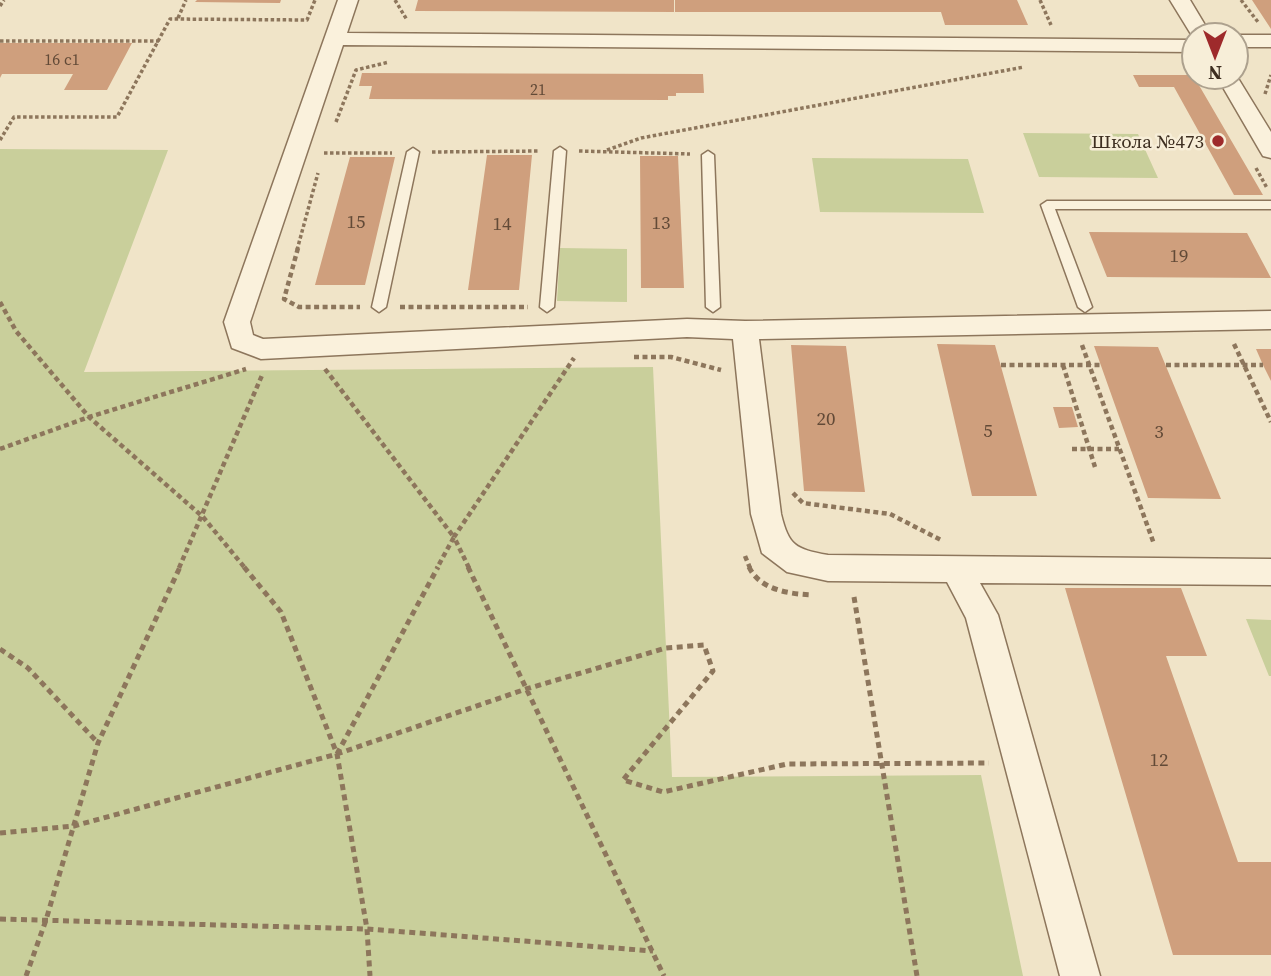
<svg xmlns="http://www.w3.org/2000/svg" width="1271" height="976" font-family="'Source Serif 4',serif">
	<rect width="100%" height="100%" fill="#f0e4c8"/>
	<path fill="#c9cf9b" d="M 1023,133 L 1138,134 L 1158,178 L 1039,177 Z
		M 0,149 L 168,150 L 84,372 L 653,367 L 672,777 L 981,775 L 1023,976 L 0,976 Z
		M 812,158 L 968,159 L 984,213 L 820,212 Z
		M 560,248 L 627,249 L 627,302 L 557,301 Z
		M 1246,619 L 1271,620 L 1271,676 L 1269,676 Z"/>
	<path fill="#cf9f7d" d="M 197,0 L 281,0 L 280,3 L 195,2 Z
		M 418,0 L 674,0 L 674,12 L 415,11 Z
		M 675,0 L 1017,0 L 1028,25 L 945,25 L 941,12 L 675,12 Z
		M 1252,0 L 1271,0 L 1271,29 Z
		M 0,43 L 132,43 L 107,90 L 64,90 L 73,74 L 2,74 L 0,78 Z
		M 362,73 L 703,74 L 704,93 L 676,93 L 676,96 L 668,96 L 668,100 L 369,99 L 372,86 L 359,86 Z
		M 1133,75 L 1193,75 L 1263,195 L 1234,195 L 1174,87 L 1139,87 Z
		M 487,155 L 532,155 L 519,290 L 468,290 Z
		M 640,156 L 678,156 L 684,288 L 641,288 Z
		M 350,157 L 395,157 L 365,285 L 315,285 Z
		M 1089,232 L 1247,233 L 1271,278 L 1107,277 Z
		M 937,344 L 995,345 L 1037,496 L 972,496 Z
		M 791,345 L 846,346 L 865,492 L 804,491 Z
		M 1094,346 L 1158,347 L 1221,499 L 1148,498 Z
		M 1256,349 L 1271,349 L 1271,381 L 1263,365 Z
		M 1053,407 L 1072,407 L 1078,427 L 1059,428 Z
		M 1065,588 L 1181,588 L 1207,656 L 1166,656 L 1238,862 L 1271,862 L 1271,955 L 1173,955 Z"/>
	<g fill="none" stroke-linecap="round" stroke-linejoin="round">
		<defs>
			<path id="service" d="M 560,147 L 566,151 L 554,307 L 547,312 L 540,307 L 554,151 Z
				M 413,148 L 419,152 L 386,307 L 379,312 L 372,307 L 407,152 Z
				M 708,151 L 714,155 L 720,307 L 713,312 L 706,307 L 702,155 Z
				M 1047,201 L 1271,201 L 1271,209 L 1055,209 L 1092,307 L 1085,312 L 1078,307 L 1041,205 Z"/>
			<path id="minor" d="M 338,0 L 358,0 L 347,33 L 1194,40 L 1194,52 L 343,45 L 250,322 L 253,335 L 263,339 L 687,319 L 745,321 L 1271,311 L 1271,329 L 759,339 L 781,514 C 789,546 795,549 828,555 L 1271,559 L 1271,585 L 980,583 L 998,615 L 1100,976 L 1060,976 L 966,618 L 947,582 L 828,581 L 787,572 L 762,553 L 751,514 L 733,339 L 687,337 L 261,359 L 232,348 L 224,322 Z
				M 1170,0 L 1190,0 L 1211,35 L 1194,35 L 1194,39 Z
				M 1236,35 L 1271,35 L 1271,47 L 1236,47 Z
				M 1236,75 L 1271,132 L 1271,158 L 1263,156 L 1260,151 L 1217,77 Z"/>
		</defs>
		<use href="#service" stroke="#8d765c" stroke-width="3"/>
		<use href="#minor" stroke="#8d765c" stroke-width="3"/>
		<path stroke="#8d765c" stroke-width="3.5" stroke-dasharray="3.5 2.5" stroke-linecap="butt" d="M 395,0 L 407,20
			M 1040,0 L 1051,25
			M 1241,0 L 1258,22
			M 0,6 L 4,0
			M 178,18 L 186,0
			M 0,41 L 159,41
			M 1265,94 L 1271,75
			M 336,122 L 356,70 L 389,62
			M 0,140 L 14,117 L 117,117 L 170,19 L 307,20 L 315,0
			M 607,150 L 641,138 L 1024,67
			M 579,151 L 690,154
			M 432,152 L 539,151
			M 324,153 L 392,153
			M 1256,168 L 1267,188
			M 297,250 L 318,173"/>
		<path stroke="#8d765c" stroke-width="4.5" stroke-dasharray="5 3.5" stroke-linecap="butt" d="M 298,248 L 284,299 L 299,307 L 360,307
			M 0,302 L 16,331 L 89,417 L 203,517 L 245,568
			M 400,307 L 528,307
			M 1234,344 L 1271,422
			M 1082,345 L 1154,544
			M 634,357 L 671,357 L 721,370
			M 1001,365 L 1101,365
			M 1063,365 L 1095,467
			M 1166,365 L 1263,365
			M 325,369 L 454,537 L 437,568
			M 0,449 L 89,417 L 246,369
			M 1072,449 L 1119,449
			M 793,493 L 803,503 L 890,514 L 941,540
			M 745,556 L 750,568
			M 179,568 L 263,373
			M 469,568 L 454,537 L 574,358"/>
		<path stroke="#8d765c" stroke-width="5" stroke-dasharray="6 4.5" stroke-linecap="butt" d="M 244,567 L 281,612 L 337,754 L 367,929 L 370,976
			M 468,567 L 664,976
			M 749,567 C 760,590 789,594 813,595
			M 854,597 L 917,976
			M 0,649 L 28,668 L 98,743
			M 337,754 L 438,567
			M 0,833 L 74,826 L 337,754 L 526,689 L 666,648 L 704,645 L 713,671 L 623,780 L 663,792 L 787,764 L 989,763
			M 0,919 L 367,929 L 653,951
			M 26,976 L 46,920 L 98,743 L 180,567"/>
		<use href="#service" fill="#faf1dc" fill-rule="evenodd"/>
		<use href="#minor" fill="#faf1dc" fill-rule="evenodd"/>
	</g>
	<circle fill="#9e2a2b" stroke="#f7eed8" stroke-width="2.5" cx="1218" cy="141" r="7"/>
	<g text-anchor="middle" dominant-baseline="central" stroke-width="5" stroke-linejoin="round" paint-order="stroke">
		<g font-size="16" fill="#624a37">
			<text x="62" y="59">16 с1</text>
			<text x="538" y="89">21</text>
		</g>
		<g font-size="19" fill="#3d2e20" stroke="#f7eed8" text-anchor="end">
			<text x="1204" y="141">Школа №473</text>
		</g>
		<g font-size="19" fill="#624a37">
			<text x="356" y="221">15</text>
			<text x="661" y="222">13</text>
			<text x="502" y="223">14</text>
			<text x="1179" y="255">19</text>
			<text x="826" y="418">20</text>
			<text x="988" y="430">5</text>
			<text x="1159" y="431">3</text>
			<text x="1159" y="759">12</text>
		</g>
	</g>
	<g transform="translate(1215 56) rotate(180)"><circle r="33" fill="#f7eed8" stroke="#ada18e" stroke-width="2"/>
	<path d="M0-5L12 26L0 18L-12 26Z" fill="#9e2a2b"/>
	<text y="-10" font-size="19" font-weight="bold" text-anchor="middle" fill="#3d2e20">N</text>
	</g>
</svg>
